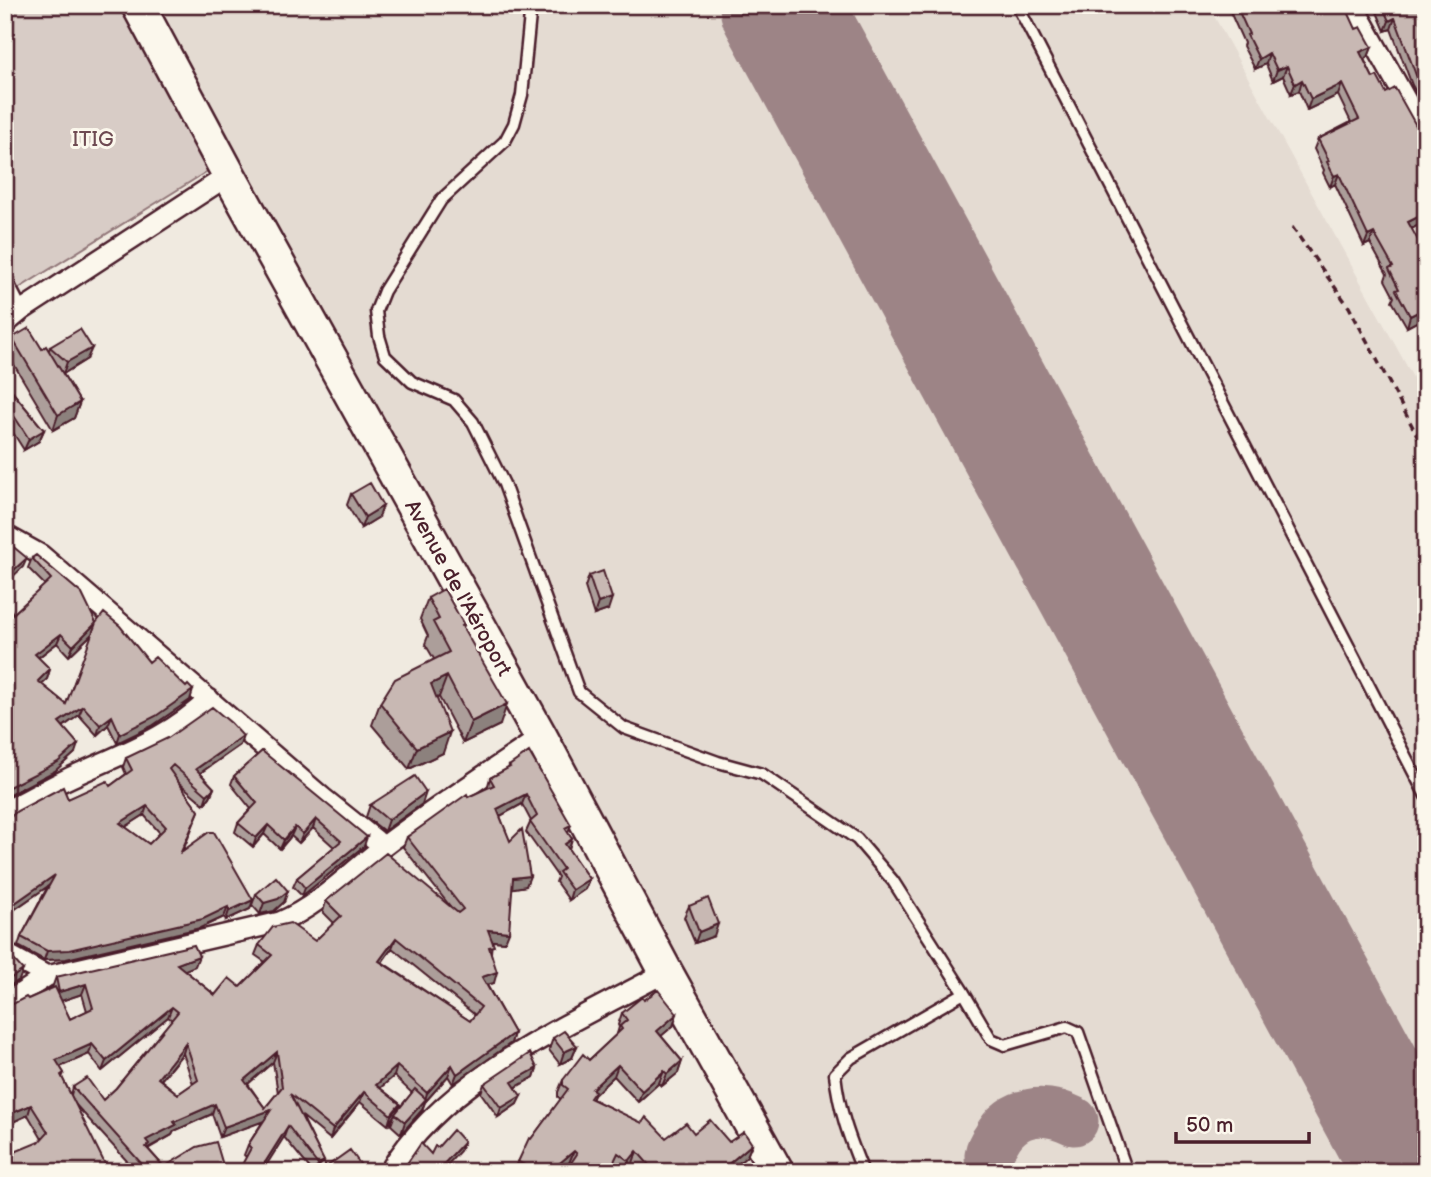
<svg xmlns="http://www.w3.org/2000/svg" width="1431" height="1177" font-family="'Balsamiq Sans',sans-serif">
	<rect width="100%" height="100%" fill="#f0eae0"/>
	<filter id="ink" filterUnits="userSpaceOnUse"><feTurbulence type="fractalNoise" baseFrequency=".0143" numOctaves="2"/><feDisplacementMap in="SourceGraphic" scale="14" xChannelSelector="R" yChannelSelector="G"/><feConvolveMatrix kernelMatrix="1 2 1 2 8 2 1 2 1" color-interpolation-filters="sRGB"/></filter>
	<g filter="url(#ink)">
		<path fill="#e4dbd2" d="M 157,5 L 1208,5 L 1426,401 L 1426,1172 L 792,1172 L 434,516 L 349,353 L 284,241 Z"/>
		<path fill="#d8ccc6" stroke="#917678" stroke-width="2" d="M 5,5 L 121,5 L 211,169 L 5,297 Z"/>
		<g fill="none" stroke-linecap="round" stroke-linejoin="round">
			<path stroke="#9d8486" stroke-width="49" d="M 1393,1131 L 1404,1172
				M 990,1172 C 990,1166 989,1160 989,1155 C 990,1149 993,1144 996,1140 C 1013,1108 1045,1107 1074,1121"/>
			<path stroke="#9d8486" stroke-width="121" d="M 780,5 L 1415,1172"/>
			<defs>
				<path id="service" d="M 531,5 L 522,95 L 514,124 L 505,141 L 441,200 L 384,291 L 376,311 L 379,336 L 385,356 L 412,382 L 454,400 L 473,422 L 504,484 L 579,692 L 624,728 L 718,762 L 762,774 L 857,839 L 893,881 L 964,993 L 851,1058 L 835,1074 C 839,1111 849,1137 863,1172
					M 1017,5 L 1426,796
					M 5,277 L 22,310
					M 964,993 L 991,1039 L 1005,1045 L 1067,1027 L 1078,1032 L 1127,1172"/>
				<path id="minor" d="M 1353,5 L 1426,136
					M 5,324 L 22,310 L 229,175
					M 5,535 L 41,555 L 323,798 L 383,846
					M 5,811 C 25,802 44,790 63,781 C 114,756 168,740 209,699
					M 5,953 L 47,976
					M 5,1004 L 47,976 L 280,922 C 320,905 349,873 383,847 C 434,808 488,773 541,737
					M 389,1172 C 445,1077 572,1023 666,972"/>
				<path id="trunk" d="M 138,5 L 229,175 L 541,737 L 666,972 L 777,1172"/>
			</defs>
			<use href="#service" stroke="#4a1f2b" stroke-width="15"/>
			<use href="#minor" stroke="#4a1f2b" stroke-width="24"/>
			<use href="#trunk" stroke="#4a1f2b" stroke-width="37"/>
			<path stroke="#4a1f2b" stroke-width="3.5" stroke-dasharray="7 5" stroke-linecap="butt" d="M 1292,227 L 1349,307 L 1426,452"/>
			<use href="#service" stroke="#fbf7ec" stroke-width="10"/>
			<use href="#minor" stroke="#fbf7ec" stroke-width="19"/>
			<use href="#trunk" stroke="#fbf7ec" stroke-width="32"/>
		</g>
		<path fill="#ac9e9a" stroke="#4a1f2b" stroke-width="2" fill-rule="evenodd" d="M 1227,5 L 1330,5 L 1356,29 L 1372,47 L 1368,57 L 1364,59 L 1373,78 L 1386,93 L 1423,150 L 1421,151 L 1426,160 L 1426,221 L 1411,229 L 1426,317 L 1407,327 L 1392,301 L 1394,297 L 1385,280 L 1387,274 L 1370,243 L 1364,246 L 1335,184 L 1330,187 L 1323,173 L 1324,170 L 1314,149 L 1318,139 L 1351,122 L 1338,95 L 1307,110 L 1299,91 L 1291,94 L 1283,76 L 1273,81 L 1266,64 L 1255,69 L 1243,46 L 1244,43 Z
			M 1374,5 L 1426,5 L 1426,110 L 1412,85 L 1391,29 L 1385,31 Z
			M 12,338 L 42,349 L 49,350 L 50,347 L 87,359 L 63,374 L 80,402 L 74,418 L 53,430 L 7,353 Z
			M 5,383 L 44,430 L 39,441 L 24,450 L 5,420 Z
			M 351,494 L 379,517 L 361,528 L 347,505 Z
			M 32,558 L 96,623 L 149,662 L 190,700 L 152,726 L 117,743 L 108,725 L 97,735 L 79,715 L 63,727 L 75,753 L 55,771 L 10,795 L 13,614 L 45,585 L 28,568 ZM 93,633 L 66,704 L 41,684 L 47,679 L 50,669 L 38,658 L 57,643 L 69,656 Z
			M 589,576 L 608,610 L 594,615 L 585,587 Z
			M 428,598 L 464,625 L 463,628 L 500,725 L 463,743 L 439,697 L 437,698 L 443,753 L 409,769 L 372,725 L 380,703 L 434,659 L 425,644 L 428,636 L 420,619 Z
			M 240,745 L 200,773 L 214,788 L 210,797 L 204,804 L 178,782 L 199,811 L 183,851 L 253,900 L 250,909 L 226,920 L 224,917 L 200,928 L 66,959 L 44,960 L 18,946 L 21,937 L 48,886 L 5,916 L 5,822 L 68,799 L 110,786 L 126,774 L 123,767 L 126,758 ZM 144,815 L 160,833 L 149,844 L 125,827 Z
			M 262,751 L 364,846 L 302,896 L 293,887 L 297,878 L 334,847 L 313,828 L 299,843 L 291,836 L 280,849 L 264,834 L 253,847 L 235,832 L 238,823 L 251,809 L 231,784 L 234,776 Z
			M 509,766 L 571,825 L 568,832 L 568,849 L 589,879 L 585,889 L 569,900 L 556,882 L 558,877 L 526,832 L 531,821 L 522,804 L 500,816 L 526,886 L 512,888 L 505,942 L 492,941 L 491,953 L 494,983 L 487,985 L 514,1033 L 511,1043 L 453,1084 L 448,1076 L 425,1102 L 422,1110 L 401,1134 L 391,1125 L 394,1117 L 388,1125 L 360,1102 L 330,1139 L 302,1116 L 326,1167 L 363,1168 L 312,1171 L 284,1137 L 246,1157 L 244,1155 L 248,1145 L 263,1121 L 220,1137 L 212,1114 L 174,1131 L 172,1135 L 148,1149 L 164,1167 L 225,1172 L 137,1172 L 74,1103 L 106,1172 L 5,1172 L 42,1139 L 28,1115 L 6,1125 L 28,999 L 52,988 L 56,977 L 195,966 L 184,970 L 215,995 L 240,987 L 265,962 L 255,955 L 259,945 L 315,941 L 334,923 L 323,912 L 326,901 L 449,905 L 403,847 L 407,837 L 468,797 L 487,789 L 490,778 L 508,769 ZM 392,948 L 475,1015 L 470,1021 L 382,962 ZM 82,994 L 87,1011 L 70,1019 L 61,1001 ZM 168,1017 L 172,1020 L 116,1088 L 103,1100 L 73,1087 L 71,1095 L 62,1078 L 64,1073 L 60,1067 L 89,1054 L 102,1071 ZM 183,1053 L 193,1084 L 178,1094 L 161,1080 ZM 273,1062 L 278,1093 L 265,1108 L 248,1084 ZM 394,1076 L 412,1093 L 397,1111 L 400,1104 L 380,1088 Z
			M 422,804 L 384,831 L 366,817 L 370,805 Z
			M 256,894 L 284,902 L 274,911 L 260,914 L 252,905 Z
			M 689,906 L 714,936 L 695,943 L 684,917 Z
			M 622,1013 L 673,1026 L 661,1036 L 682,1061 L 678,1073 L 662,1086 L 659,1083 L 638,1102 L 614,1076 L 594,1095 L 592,1099 L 666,1138 L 694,1133 L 729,1142 L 752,1144 L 747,1156 L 729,1172 L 641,1172 L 633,1163 L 626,1172 L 623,1172 L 613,1165 L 571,1164 L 569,1163 L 559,1172 L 514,1172 L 518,1162 L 531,1139 L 561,1099 L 558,1097 L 558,1092 L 563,1080 L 589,1060 L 617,1034 L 619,1027 L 618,1025 Z
			M 553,1038 L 577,1046 L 572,1058 L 560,1064 L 549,1050 Z
			M 537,1068 L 534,1077 L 515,1087 L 517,1104 L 498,1117 L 481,1093 L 484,1084 Z"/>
		<path fill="#8c817d" stroke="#4a1f2b" stroke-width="2" d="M 1395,18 L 1391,29 L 1385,31 L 1389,21 Z
			M 1372,47 L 1368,57 L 1357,63 L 1360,52 Z
			M 1269,53 L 1266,64 L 1255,69 L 1259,59 Z
			M 1287,66 L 1283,76 L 1273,81 L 1277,70 Z
			M 1302,80 L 1299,91 L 1291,94 L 1295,84 Z
			M 1342,84 L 1338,95 L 1307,110 L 1311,99 Z
			M 1426,140 L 1423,150 L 1414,155 L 1418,144 Z
			M 1339,174 L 1335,184 L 1330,187 L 1334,176 Z
			M 1426,213 L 1426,221 L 1404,233 L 1408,222 Z
			M 1374,233 L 1370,243 L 1364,246 L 1368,236 Z
			M 1426,308 L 1426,317 L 1407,327 L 1410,316 Z
			M 92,348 L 87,359 L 63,374 L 67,362 Z
			M 80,402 L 74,418 L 53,430 L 58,415 Z
			M 44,430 L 39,441 L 24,450 L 29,439 Z
			M 383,506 L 379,517 L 361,528 L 365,517 Z
			M 27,558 L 23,567 L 5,584 L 5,578 Z
			M 612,598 L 608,610 L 594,615 L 598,603 Z
			M 96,623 L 93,633 L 69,656 L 73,646 Z
			M 61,634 L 57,643 L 31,663 L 35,654 Z
			M 50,669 L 47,679 L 34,691 L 38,681 Z
			M 447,676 L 439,697 L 423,705 L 431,684 Z
			M 193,690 L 190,700 L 152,726 L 117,743 L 120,734 Z
			M 507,704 L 500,725 L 463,743 L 471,722 Z
			M 83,706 L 79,715 L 56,732 L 59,722 Z
			M 112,716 L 108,725 L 97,735 L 100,725 Z
			M 450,732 L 443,753 L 409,769 L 417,748 Z
			M 243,736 L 240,745 L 193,778 L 196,769 Z
			M 78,744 L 75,753 L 55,771 L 5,797 L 5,789 Z
			M 214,788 L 210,797 L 204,804 L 207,795 Z
			M 426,792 L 422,804 L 384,831 L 388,820 Z
			M 526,794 L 522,804 L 493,820 L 497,809 Z
			M 147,806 L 144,815 L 116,833 L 120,823 Z
			M 316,819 L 313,828 L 299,843 L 303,834 Z
			M 268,825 L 264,834 L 253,847 L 256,838 Z
			M 295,827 L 291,836 L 280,849 L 284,840 Z
			M 367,837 L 364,846 L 302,896 L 305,888 Z
			M 572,839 L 569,849 L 561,854 L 565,844 Z
			M 55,875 L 51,884 L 5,916 L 5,910 Z
			M 530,876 L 526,886 L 509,889 L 513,878 Z
			M 589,879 L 585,889 L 569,900 L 572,890 Z
			M 288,891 L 284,902 L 274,911 L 260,914 L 264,903 Z
			M 253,900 L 250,909 L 226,920 L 229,911 Z
			M 228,907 L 224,917 L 200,928 L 66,959 L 44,960 L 47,951 Z
			M 718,924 L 714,936 L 695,943 L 699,932 Z
			M 488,930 L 509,932 L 505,942 L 485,940 Z
			M 396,938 L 392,948 L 376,971 L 379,961 Z
			M 199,956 L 195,966 L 173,975 L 177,964 Z
			M 23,970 L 19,980 L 5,989 L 5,982 Z
			M 497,972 L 494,983 L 479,987 L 482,977 Z
			M 86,984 L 82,994 L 55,1003 L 59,992 Z
			M 172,1007 L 168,1017 L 102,1071 L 106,1061 Z
			M 677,1014 L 673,1026 L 653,1043 L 657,1031 Z
			M 514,1033 L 511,1043 L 453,1084 L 457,1074 Z
			M 186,1043 L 183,1053 L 154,1088 L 158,1078 Z
			M 92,1044 L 89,1054 L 53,1070 L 56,1060 Z
			M 577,1046 L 572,1058 L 560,1064 L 564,1052 Z
			M 277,1052 L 273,1062 L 241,1090 L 244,1080 Z
			M 682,1061 L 678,1073 L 662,1086 L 667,1074 Z
			M 452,1065 L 448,1076 L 425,1102 L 422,1110 L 401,1134 L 405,1122 L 425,1100 L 427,1093 Z
			M 618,1065 L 614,1076 L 594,1095 L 591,1103 L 585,1110 L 592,1089 Z
			M 397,1066 L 394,1076 L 372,1095 L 376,1085 Z
			M 537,1068 L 534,1077 L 509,1091 L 512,1082 Z
			M 664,1071 L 659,1083 L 638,1102 L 642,1091 Z
			M 364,1092 L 360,1102 L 330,1139 L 333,1129 Z
			M 521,1096 L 517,1104 L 498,1117 L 501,1108 Z
			M 215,1104 L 212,1114 L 174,1131 L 172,1135 L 148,1148 L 146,1154 L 146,1140 L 174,1122 Z
			M 400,1104 L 396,1114 L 395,1114 L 388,1125 L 391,1115 Z
			M 31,1105 L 28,1115 L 6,1125 L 5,1126 L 5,1116 Z
			M 271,1110 L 267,1120 L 220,1137 L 224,1127 Z
			M 288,1126 L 284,1137 L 262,1172 L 259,1172 Z
			M 464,1142 L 460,1151 L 441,1172 L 439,1169 Z
			M 752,1144 L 747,1156 L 729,1172 L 719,1172 Z
			M 574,1151 L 569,1163 L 559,1172 L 549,1172 Z
			M 637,1151 L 633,1163 L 625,1172 L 629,1161 Z"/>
		<path fill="#c8b8b3" stroke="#4a1f2b" stroke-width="2" fill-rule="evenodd" d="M 1236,5 L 1330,5 L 1330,6 L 1333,5 L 1345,5 L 1356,29 L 1361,27 L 1372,47 L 1360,52 L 1373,78 L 1377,76 L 1386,93 L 1395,88 L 1419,131 L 1426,138 L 1426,140 L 1418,144 L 1426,160 L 1426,213 L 1408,222 L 1426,255 L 1426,308 L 1410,316 L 1396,290 L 1399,289 L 1389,269 L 1393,267 L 1374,233 L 1368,236 L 1339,174 L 1334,176 L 1327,162 L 1329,161 L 1318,139 L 1359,119 L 1342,84 L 1311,99 L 1302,80 L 1295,84 L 1287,66 L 1277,70 L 1269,53 L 1259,59 L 1247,35 L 1249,34 Z
			M 1382,5 L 1426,5 L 1426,93 L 1416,75 L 1395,18 L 1389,21 Z
			M 29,328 L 42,349 L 46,346 L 80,402 L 58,415 L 12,338 Z
			M 80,329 L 92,348 L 67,362 L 50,347 Z
			M 5,383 L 44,430 L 29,439 L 5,402 Z
			M 370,483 L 383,506 L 365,517 L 351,494 Z
			M 5,540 L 27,558 L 5,578 Z
			M 36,555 L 82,594 L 96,623 L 104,613 L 120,626 L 149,662 L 155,657 L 186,687 L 188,685 L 193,690 L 156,716 L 120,734 L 112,716 L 100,725 L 83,706 L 59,722 L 78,744 L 58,762 L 5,789 L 5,598 L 13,614 L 51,579 L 32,558 ZM 96,623 L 66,704 L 38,681 L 50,669 L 35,654 L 61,634 L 73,646 Z
			M 603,571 L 612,598 L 598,603 L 589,576 Z
			M 444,589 L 464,625 L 462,626 L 507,704 L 471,722 L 447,676 L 431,684 L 450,732 L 417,748 L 380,703 L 395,679 L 449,652 L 433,622 L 439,619 L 428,598 Z
			M 212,707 L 231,723 L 243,736 L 196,769 L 214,788 L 207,795 L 173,765 L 169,769 L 199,811 L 181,852 L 209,832 L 214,832 L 253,900 L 229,911 L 228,907 L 203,919 L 69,950 L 47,951 L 21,937 L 55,875 L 5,910 L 5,822 L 17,811 L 63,787 L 68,799 L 107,781 L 110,786 L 132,770 L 126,758 L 168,738 ZM 147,806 L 166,827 L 149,844 L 120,823 Z
			M 262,751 L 367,837 L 305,888 L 297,878 L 341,841 L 316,819 L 303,834 L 295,827 L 284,840 L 268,825 L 256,838 L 238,823 L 257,803 L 234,776 Z
			M 529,752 L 571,825 L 565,828 L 572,839 L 565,844 L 589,879 L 572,890 L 559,872 L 563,869 L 530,822 L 537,816 L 526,794 L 497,809 L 510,841 L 522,829 L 530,876 L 513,878 L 509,932 L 488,930 L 494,946 L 489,947 L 497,972 L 482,977 L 514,1033 L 457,1074 L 452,1065 L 427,1093 L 397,1066 L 376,1085 L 400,1104 L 391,1115 L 364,1092 L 333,1129 L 290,1094 L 324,1161 L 318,1165 L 288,1126 L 259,1172 L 238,1172 L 251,1148 L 248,1145 L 271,1110 L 224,1127 L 215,1104 L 174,1122 L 176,1125 L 146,1140 L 149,1144 L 146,1147 L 164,1167 L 197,1147 L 216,1142 L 225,1172 L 149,1172 L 73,1087 L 87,1078 L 103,1100 L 116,1088 L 178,1012 L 172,1007 L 106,1061 L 92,1044 L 56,1060 L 64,1073 L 61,1075 L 107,1168 L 99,1172 L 92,1172 L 92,1171 L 88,1172 L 5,1172 L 5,1156 L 39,1142 L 48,1132 L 31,1105 L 5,1116 L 5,1008 L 26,997 L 28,999 L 55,987 L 70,1019 L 93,1008 L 86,984 L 59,992 L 56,977 L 194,945 L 199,956 L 177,964 L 215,995 L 229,978 L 240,987 L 272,955 L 259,945 L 273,927 L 290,923 L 315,941 L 341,916 L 326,901 L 386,853 L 458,913 L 463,909 L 407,837 L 467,794 L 468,797 L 494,785 L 490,778 L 510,767 L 509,766 ZM 396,938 L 481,1007 L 470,1021 L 379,961 ZM 186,1043 L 198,1080 L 178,1094 L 158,1078 ZM 277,1052 L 282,1087 L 265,1108 L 244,1080 Z
			M 415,776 L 426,792 L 388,820 L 370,805 Z
			M 276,877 L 288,891 L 278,899 L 264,903 L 256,894 Z
			M 708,898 L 718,924 L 699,932 L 689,906 Z
			M 5,954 L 14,960 L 23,970 L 5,982 Z
			M 658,990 L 677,1014 L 657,1031 L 682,1061 L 667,1074 L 664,1071 L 642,1091 L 618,1065 L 592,1089 L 595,1091 L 590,1098 L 642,1123 L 646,1117 L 666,1138 L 686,1123 L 694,1133 L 710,1120 L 729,1142 L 744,1132 L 752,1144 L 719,1172 L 655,1172 L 637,1151 L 629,1161 L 618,1153 L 609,1172 L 565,1172 L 577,1154 L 574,1151 L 549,1172 L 540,1172 L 518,1162 L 529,1138 L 531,1139 L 568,1089 L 563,1085 L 563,1080 L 583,1054 L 589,1060 L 622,1029 L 620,1026 L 627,1020 L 622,1013 L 642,997 L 644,1000 Z
			M 564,1031 L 577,1046 L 564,1052 L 553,1038 Z
			M 530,1053 L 537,1068 L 512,1082 L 521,1096 L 501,1108 L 484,1084 Z
			M 415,1089 L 426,1099 L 405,1122 L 395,1114 Z
			M 453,1130 L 464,1142 L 439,1169 L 441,1172 L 410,1172 L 405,1167 L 421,1143 L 431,1154 L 435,1146 L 438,1147 Z
			M 350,1150 L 363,1168 L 358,1172 L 311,1172 L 324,1162 L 326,1167 Z"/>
	</g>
	<g text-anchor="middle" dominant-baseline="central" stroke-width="6" stroke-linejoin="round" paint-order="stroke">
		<g font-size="21" fill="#6e4a52" stroke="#fbf7ec">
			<text x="93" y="139">ITIG</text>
		</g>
		<g font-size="21" fill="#4a1f2b" stroke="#fbf7ec">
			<text transform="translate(458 588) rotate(61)">Avenue de l'Aéroport</text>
		</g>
	</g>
	<rect width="1431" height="1177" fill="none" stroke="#fbf7ec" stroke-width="28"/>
	<rect x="14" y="14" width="1403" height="1149" fill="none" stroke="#4a1f2b" stroke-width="2.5" filter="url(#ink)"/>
	<path d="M1176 1132v10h133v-10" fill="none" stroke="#4a1f2b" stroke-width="3.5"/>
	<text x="1186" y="1132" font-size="21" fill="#4a1f2b" stroke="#fbf7ec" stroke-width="5" paint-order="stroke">50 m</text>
</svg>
